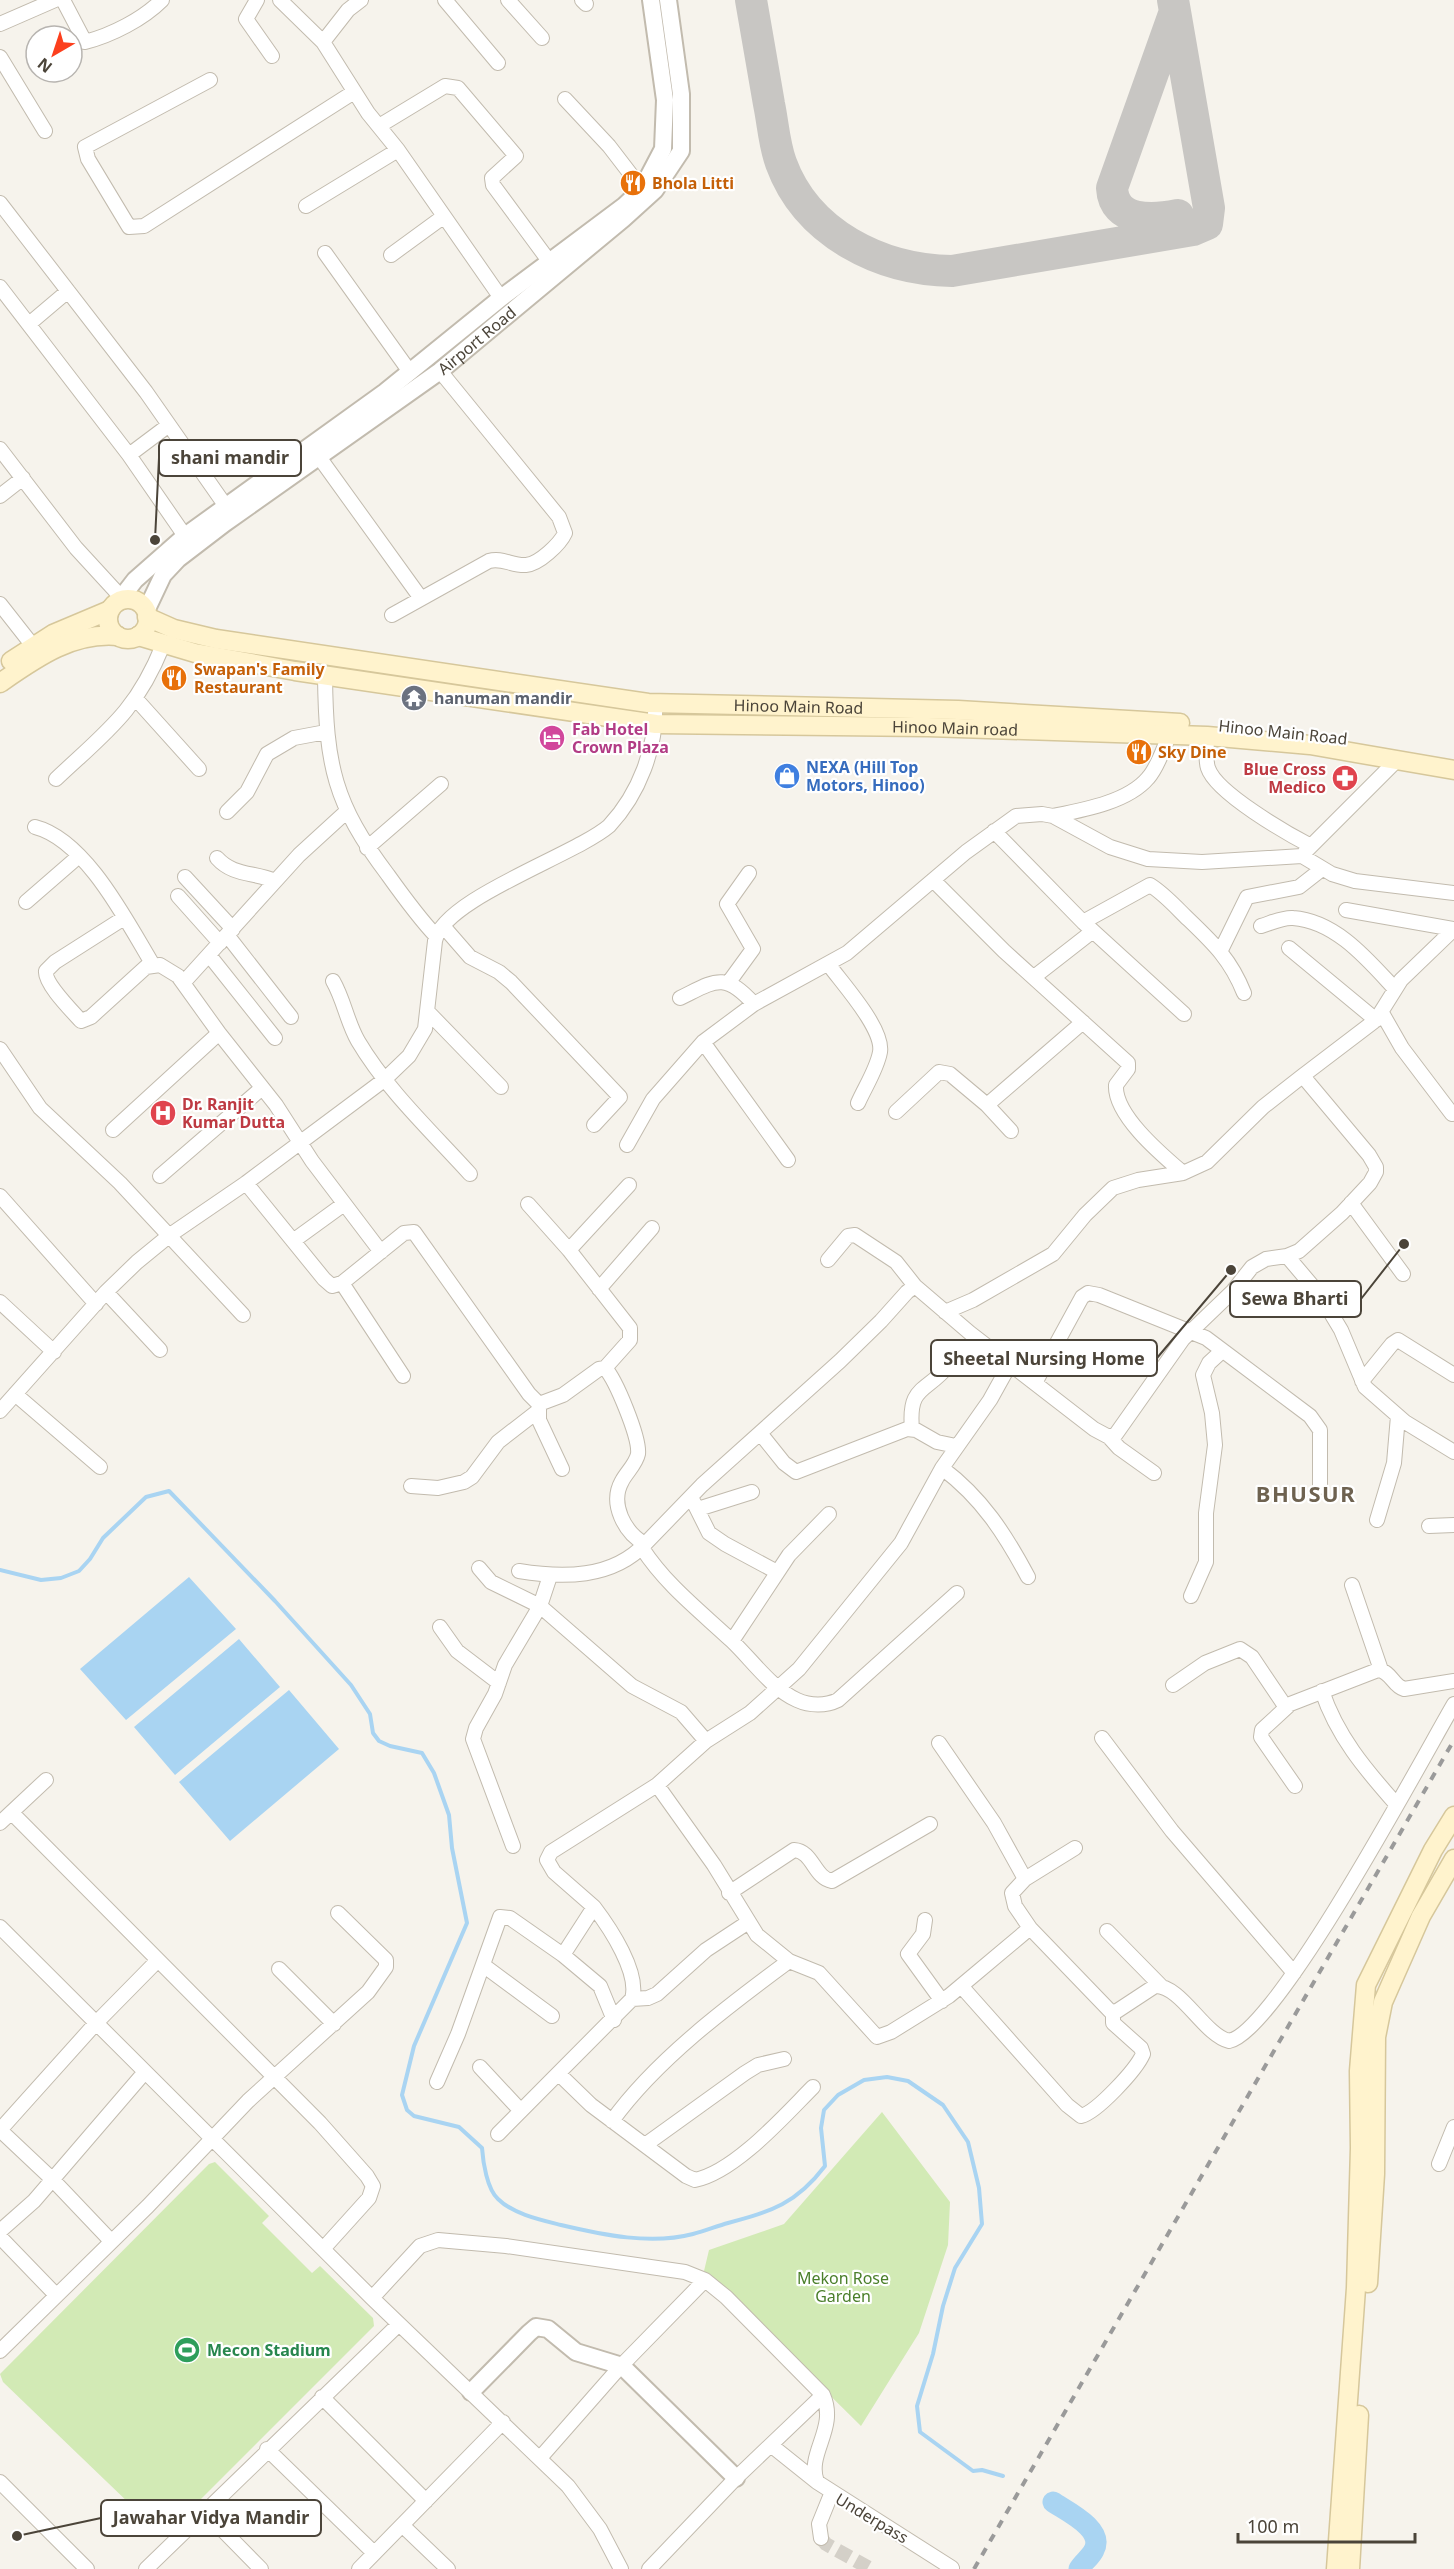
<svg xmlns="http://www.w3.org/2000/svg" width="1454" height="2569" font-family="'Noto Sans',sans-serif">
	<rect width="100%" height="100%" fill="#f6f3ec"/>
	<path fill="#d2eab5" d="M 882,2112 L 950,2202 L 948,2245 L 919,2333 L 861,2426 L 704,2271 L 709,2250 L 784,2224 Z
		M 215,2162 L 269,2216 L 262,2223 L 312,2273 L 320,2266 L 373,2318 L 374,2326 L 166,2534 L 158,2531 L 3,2382 L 0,2374 L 209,2164 Z"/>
	<path fill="#a9d4f2" d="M 189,1577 L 236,1629 L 126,1720 L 80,1669 Z
		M 239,1639 L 280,1687 L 175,1775 L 134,1727 Z
		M 289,1690 L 339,1749 L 230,1841 L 179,1782 Z"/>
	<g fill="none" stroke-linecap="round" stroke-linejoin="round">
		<path stroke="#a9d4f2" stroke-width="4" d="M 0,1570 L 41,1580 L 61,1578 L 79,1571 L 90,1559 L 103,1538 L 146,1497 L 169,1491 L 275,1601 L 351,1685 L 370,1714 L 373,1733 L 379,1741 L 390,1746 L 422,1753 L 434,1773 L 449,1815 L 452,1848 L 467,1923 L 414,2046 L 402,2095 L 407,2110 L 414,2116 L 459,2127 L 482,2148 C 483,2162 487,2189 498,2199 C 513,2214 541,2220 561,2225 C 603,2235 651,2245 693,2234 C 705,2231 717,2226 728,2223 C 772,2211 796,2204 825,2166 L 821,2128 L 824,2110 L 838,2095 L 864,2080 L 887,2077 L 908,2081 L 943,2105 L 968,2142 L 979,2188 L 982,2224 L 955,2268 L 943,2306 L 933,2354 L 917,2406 L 920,2432 L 973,2471 L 982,2470 L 1003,2476"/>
		<path stroke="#a9d4f2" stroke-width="21" d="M 1053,2502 C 1066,2511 1105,2529 1094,2550 C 1091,2557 1083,2562 1079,2569"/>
		<path stroke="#c8c6c3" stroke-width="32" d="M 751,0 C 757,35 763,69 769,104 C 773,123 774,144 781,163 C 807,234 881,270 952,271 L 1193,230 L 1207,224 L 1209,208 L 1173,0
			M 1174,14 L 1112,188 C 1114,223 1153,220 1178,215"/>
		<path stroke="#d4d0c8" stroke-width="14" stroke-dasharray="14 7" stroke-linecap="butt" d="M 821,2538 L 826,2544 L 871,2569"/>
		<defs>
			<path id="minor" d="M 63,0 L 85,42 C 112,35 143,19 162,0
				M 257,0 L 246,19 L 272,56
				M 280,0 L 323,42 L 368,113 L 398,150 L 501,298
				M 445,0 L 498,63
				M 508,0 L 542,38
				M 582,0 L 586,4
				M 0,24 L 55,0
				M 323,42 L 348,10 L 361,0
				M 0,57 L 45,131
				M 210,80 L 85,147 L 88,159 L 129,227 L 144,226 L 354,92
				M 565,99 L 609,146 L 642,189
				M 379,126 L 445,86 L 458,88 L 516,156 L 492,178 L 493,185 L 549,261
				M 0,203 L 146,392 L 225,505
				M 306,206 L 398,150
				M 325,253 L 410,372
				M 391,255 L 443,217
				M 0,287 L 129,455 L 185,536
				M 29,324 L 68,291
				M 0,449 L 76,548 L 121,597
				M 314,450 L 420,597
				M 129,455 L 169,425
				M 0,496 L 23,478
				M 0,604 L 33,646
				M 392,615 L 489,561 C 502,557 512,566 526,565 C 539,564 560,544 565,533 L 559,517 L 440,371
				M 325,676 C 326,765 334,804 388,875 C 403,896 418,917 436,936
				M 136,699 L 199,769
				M 1207,736 C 1207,746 1205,759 1208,768 C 1216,793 1288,834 1311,846
				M 56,779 C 107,731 136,712 163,645
				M 227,812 L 247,792 L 267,754 L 294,738 L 326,732
				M 1053,816 C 1083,810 1128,802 1148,778 C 1158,767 1163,749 1169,736
				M 35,827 C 86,840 127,922 153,965
				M 994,831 L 1083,922 L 1184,1014
				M 367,848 L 441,784
				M 1305,852 L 1397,760
				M 217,858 C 233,876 254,872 275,881
				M 185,877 L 233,929
				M 933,880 L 1004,951 L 1128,1063 L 1128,1069 L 1116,1085 C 1114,1115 1162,1155 1183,1173
				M 178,896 L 220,943
				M 26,902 L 79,856
				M 1346,910 L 1454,929
				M 124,918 L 55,962 L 46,971 C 44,983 72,1011 81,1021 L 91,1017 L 146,967 L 160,965 L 178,976 L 219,1033 L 276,1105 L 312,1161 L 381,1252
				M 1083,922 L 1150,885 C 1163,893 1174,905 1185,916 C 1212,942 1230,958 1244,993
				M 443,926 L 470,957 L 499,972 L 511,982 L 620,1097 L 594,1125
				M 1261,926 C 1271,923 1283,917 1293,918 C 1336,921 1368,960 1395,989
				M 227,935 L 291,1017
				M 1289,948 L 1376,1020
				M 1221,950 L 1247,897 L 1299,887 L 1322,869
				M 209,955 L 275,1038
				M 829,965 C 842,983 884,1029 880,1052 C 877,1069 865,1087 858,1103
				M 1034,977 L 1093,931
				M 333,981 C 344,1000 347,1022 358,1041 C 387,1090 431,1131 470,1174
				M 184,982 L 299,855 L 346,812
				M 729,982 L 753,949 L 727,904 L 749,873
				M 680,998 C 715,981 724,971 754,1004
				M 429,1013 L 501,1087
				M 1382,1013 L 1402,1048 L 1452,1114
				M 703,1042 L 788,1160
				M 0,1049 L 40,1108 L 120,1183 L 243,1315
				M 896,1112 L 939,1072 L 950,1074 L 987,1105
				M 113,1130 L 219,1033
				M 1011,1131 L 987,1105 L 1083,1022
				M 627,1145 L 653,1099 L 703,1042 L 754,1004 L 847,953 L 966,852 L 1016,816 L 1042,814 L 1053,816 L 1110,847 L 1148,859 L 1202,862 L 1302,856 L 1332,874 L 1355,881 L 1454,893
				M 160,1176 L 262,1088
				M 246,1183 L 324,1279 L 332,1286 L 342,1283 L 404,1233 L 414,1232 L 529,1394 L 539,1404 L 563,1395 L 599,1369 L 605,1368 C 616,1380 640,1438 638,1454 C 636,1464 626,1473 622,1481 C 609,1504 625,1533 645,1544 L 702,1485 L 840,1361 L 881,1321 L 907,1292 L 915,1286 L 970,1333 L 1094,1429 L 1109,1437 L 1116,1434 L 1183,1339 L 1233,1291 L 1252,1267 L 1266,1259 L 1287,1256 L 1299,1251 L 1342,1213 L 1370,1183 L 1376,1172 L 1376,1167 L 1369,1155 L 1307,1081 L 1305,1074 L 1376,1020 L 1401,980 L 1454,929
				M 0,1196 L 96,1304
				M 1351,1203 L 1403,1274
				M 528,1204 L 569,1250 L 630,1328 L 630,1340 L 605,1368
				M 293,1241 L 344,1204
				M 569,1250 L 629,1185
				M 1287,1256 L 1320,1295 L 1341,1330 L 1365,1387 L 1405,1422 L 1454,1452
				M 828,1260 L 848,1236 L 855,1235 L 896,1262 L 915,1286
				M 342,1283 L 403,1376
				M 599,1289 L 652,1228
				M 106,1292 L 160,1350
				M 0,1302 L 54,1352
				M 945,1312 L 973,1300 L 1053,1254 L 1085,1215 L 1113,1188 L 1138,1180 L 1183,1173 L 1207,1162 L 1263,1107 L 1305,1074
				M 1362,1381 L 1392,1344 L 1398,1340 L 1454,1375
				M 1035,1383 L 1082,1297 L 1088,1293 L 1099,1295 L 1206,1338 L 1310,1416 L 1320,1430 L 1320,1487
				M 15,1394 L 100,1467
				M 539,1405 L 539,1420 L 562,1469
				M 0,1411 L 106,1292 L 137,1262 L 170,1235 L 246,1183 L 384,1080 L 409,1056 L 425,1029 L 435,941 C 443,899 575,855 609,826 C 639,794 657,747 655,704
				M 912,1429 C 908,1385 926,1393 948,1366
				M 760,1433 L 784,1463 L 796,1472 L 907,1429 L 916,1430 L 937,1442 L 956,1446
				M 1109,1437 L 1119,1448 L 1154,1473
				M 942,1468 C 982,1498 1005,1534 1028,1577
				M 411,1486 L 438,1488 L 464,1482 L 472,1477 L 498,1442 L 538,1411
				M 691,1497 L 709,1533 L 725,1544 L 777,1572
				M 698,1509 L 752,1492
				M 1377,1520 L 1394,1463 L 1398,1416
				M 1429,1526 L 1454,1525
				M 642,1548 C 666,1585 700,1611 732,1641 C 752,1660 772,1689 797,1700 C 810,1706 826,1706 838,1700 L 957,1593
				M 479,1568 L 491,1582 L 540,1606 L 632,1686 L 681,1712 L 706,1741
				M 519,1571 C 562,1578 612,1579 645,1544
				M 1352,1585 L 1381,1670
				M 1191,1596 L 1206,1562 L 1206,1513 L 1215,1445 L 1212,1413 L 1203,1375 L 1209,1363 L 1222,1351
				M 440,1627 L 457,1651 L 499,1683
				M 732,1641 L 789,1555 L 829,1514
				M 1173,1685 L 1205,1663 L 1240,1649 L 1252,1657 L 1285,1706 L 1378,1670 C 1391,1671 1393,1686 1404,1689 L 1454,1681
				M 1322,1691 C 1337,1736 1365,1769 1396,1804
				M 1288,1706 L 1262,1730 L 1261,1737 L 1295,1786
				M 1102,1738 L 1172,1831 L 1294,1973
				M 939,1743 L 994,1823 L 1025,1879
				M 657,1785 L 714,1865 L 757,1935 L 789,1961 L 819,1973 L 877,2037 L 891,2032 L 949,1996 L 1030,1928 L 1111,2012 L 1117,2011 L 1155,1986 C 1181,1985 1204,2035 1229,2041 C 1277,2032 1423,1757 1454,1704
				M 12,1813 L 320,2123 L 367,2176 L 373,2186 L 369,2198 L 323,2249
				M 0,1823 L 46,1780
				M 513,1846 L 473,1739 L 476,1728 L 495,1694 L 505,1665 L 540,1606 L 550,1576
				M 729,1893 L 794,1850 C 813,1851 814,1878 832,1881 L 930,1824
				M 925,1920 L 923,1934 L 908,1954 L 942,2001
				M 0,1927 L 372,2298 L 568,2486 L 600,2529 L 621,2569
				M 1030,1928 L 1015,1906 L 1012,1893 L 1025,1879 L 1075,1848
				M 1107,1931 L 1161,1986
				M 563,1955 L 600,1986 L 614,2020
				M 483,1965 L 552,2016
				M 279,1969 L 334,2024
				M 962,1987 L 1067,2105 L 1081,2116 C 1097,2112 1136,2070 1143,2054 L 1141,2048 L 1113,2023 L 1113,2012
				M 632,1999 L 648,1998 L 657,1994 L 706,1950 L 747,1923
				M 480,2067 L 521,2111
				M 559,2074 L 591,2105 L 686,2176 L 695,2180 C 735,2172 785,2115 813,2087
				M 437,2082 L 458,2034 L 500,1917 L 510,1918 L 563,1955 L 594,1907 L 554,1872 L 547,1860 L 551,1852 L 657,1785 L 706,1741 L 750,1713 L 799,1669 L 901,1543 L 942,1468 L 990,1400 L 1010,1364
				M 612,2121 C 656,2060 728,2006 789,1961
				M 0,2130 L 96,2023 L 158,1960
				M 0,2130 L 52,2179 L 111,2241
				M 498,2134 L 632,1999 C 640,1973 610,1928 594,1907
				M 645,2145 L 745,2073 L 758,2065 L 784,2059
				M 1439,2164 L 1454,2127
				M 0,2231 L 34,2201 L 144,2073
				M 0,2237 L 56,2295
				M 372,2298 L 420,2246 L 438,2240 L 506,2246 L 685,2272 L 705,2280 L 726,2297 L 823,2395 C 838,2429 806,2453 817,2482 L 952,2568
				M 0,2351 L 148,2206 L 248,2101 L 368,1992 L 386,1967 L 386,1960 L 338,1913
				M 322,2397 L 426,2501
				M 772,2446 L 817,2482
				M 267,2449 L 374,2553
				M 540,2458 L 620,2367 L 705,2280
				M 0,2482 L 87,2569
				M 204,2511 L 261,2569
				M 402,2525 L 448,2569
				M 821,2538 L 819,2524 L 832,2492
				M 146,2569 L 399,2324
				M 359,2569 L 503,2422
				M 649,2569 L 736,2478 L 823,2395"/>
			<g id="tertiary">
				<path d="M 118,602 L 135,580 L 185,536 L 385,392 L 501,298 L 624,206 L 642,189 L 663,149 L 665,100 L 651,0"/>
				<path id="s1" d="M 146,611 L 163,575 L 178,559 L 225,523 L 440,371 L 623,219 L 655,190 L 681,151 L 681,94 L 668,0"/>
				<path d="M 471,2392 L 529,2333 L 536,2327 L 548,2329 L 576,2352 L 622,2366 L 736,2478"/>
			</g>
			<g id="secondary">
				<circle cx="128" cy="619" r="20"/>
				<path id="s2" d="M 147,617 L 174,629 L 216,639 L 648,703 L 958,710 L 1180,723"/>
				<path id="s3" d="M 138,636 L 195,653 L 295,671 L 656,724 L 928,727 L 1207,736 L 1310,745 L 1454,770"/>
				<path d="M 11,661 L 53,634 L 110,610"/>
				<path d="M 0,683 C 36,658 72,632 118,636"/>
				<path d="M 1368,2283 L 1375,2174 L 1376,2037 L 1383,2002 L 1421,1916 L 1454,1859"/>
				<path d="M 1336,2569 L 1356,2288 L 1360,2148 L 1359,2071 L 1366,1985 L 1433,1850 L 1454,1816"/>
				<path d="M 1350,2569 L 1359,2415"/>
			</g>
		</defs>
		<use href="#minor" stroke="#c2bbae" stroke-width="16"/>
		<use href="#tertiary" stroke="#c2bbae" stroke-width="20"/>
		<use href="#secondary" stroke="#d6c79b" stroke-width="21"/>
		<use href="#minor" stroke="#fff" stroke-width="14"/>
		<use href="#tertiary" stroke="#fff" stroke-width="16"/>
		<use href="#secondary" stroke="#fff3cd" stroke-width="18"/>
		<path stroke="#9a9a9a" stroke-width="4" stroke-dasharray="8 8" stroke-linecap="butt" d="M 974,2569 L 1454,1740"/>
	</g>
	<defs>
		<symbol id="restaurant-disc" viewBox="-11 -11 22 22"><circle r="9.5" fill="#e8710a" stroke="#fff"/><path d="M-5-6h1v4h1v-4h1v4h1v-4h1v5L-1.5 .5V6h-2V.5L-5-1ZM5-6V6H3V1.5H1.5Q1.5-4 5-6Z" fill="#fff"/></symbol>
		<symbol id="temple-disc" viewBox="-11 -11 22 22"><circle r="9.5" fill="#6b7280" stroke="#fff"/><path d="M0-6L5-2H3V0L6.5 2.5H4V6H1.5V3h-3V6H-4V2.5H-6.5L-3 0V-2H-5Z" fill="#fff"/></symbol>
		<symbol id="hotel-disc" viewBox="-11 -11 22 22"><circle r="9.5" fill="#d1479c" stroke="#fff"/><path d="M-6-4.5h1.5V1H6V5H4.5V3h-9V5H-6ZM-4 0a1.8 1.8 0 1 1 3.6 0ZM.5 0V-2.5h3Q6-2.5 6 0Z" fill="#fff"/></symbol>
		<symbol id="shop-disc" viewBox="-11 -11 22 22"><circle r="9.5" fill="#3f7fe0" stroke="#fff"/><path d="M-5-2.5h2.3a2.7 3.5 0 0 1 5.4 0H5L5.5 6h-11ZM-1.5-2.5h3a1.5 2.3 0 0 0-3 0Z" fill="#fff"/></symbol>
		<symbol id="pharmacy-disc" viewBox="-11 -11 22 22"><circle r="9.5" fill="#e0444e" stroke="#fff"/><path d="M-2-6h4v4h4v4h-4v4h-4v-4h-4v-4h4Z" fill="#fff"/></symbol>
		<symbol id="hospital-disc" viewBox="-11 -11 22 22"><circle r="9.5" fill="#e0444e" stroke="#fff"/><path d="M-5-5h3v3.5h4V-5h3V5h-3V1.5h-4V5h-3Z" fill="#fff"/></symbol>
		<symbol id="stadium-disc" viewBox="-11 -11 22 22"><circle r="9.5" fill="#2e9e5b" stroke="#fff"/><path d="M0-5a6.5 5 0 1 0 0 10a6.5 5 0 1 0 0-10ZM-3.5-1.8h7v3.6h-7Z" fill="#fff"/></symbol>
	</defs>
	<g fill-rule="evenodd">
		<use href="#restaurant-disc" x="618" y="168" width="30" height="30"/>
		<use href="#restaurant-disc" x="159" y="663" width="30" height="30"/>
		<use href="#temple-disc" x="399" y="683" width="30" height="30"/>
		<use href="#hotel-disc" x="537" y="723" width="30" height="30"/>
		<use href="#restaurant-disc" x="1124" y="737" width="30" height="30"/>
		<use href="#shop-disc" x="772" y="761" width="30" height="30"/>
		<use href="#pharmacy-disc" x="1330" y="763" width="30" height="30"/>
		<use href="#hospital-disc" x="148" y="1098" width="30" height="30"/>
		<use href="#stadium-disc" x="172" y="2335" width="30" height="30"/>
	</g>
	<g text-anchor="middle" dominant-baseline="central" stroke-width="4.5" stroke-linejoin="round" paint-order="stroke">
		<g font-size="16" font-weight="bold" fill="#c56008" stroke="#fff" text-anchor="start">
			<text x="652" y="183">Bhola Litti</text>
			<text x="194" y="669">Swapan's Family<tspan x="194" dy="18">Restaurant</tspan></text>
			<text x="1158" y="752">Sky Dine</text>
		</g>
		<g font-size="16" fill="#4b4439" stroke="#fff">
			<text stroke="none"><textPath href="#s1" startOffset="432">Airport Road</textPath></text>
			<text stroke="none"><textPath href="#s2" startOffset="660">Hinoo Main Road</textPath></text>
			<text stroke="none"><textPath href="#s3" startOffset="825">Hinoo Main road</textPath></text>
			<text transform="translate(1283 732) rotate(6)">Hinoo Main Road</text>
			<text transform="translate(872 2518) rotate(31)">Underpass</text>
		</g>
		<g font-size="16" font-weight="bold" fill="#5b616d" stroke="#fff" text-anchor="start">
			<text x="434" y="698">hanuman mandir</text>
		</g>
		<g font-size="16" font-weight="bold" fill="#b23c85" stroke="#fff" text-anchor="start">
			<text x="572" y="729">Fab Hotel<tspan x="572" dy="18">Crown Plaza</tspan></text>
		</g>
		<g font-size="16" font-weight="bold" fill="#366cbe" stroke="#fff" text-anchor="start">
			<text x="806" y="767">NEXA (Hill Top<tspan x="806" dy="18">Motors, Hinoo)</tspan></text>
		</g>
		<g font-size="16" font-weight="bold" fill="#be3a42" stroke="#fff" text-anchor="end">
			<text x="1326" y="769">Blue Cross<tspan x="1326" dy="18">Medico</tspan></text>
			<text x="182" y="1104" text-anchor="start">Dr. Ranjit<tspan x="182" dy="18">Kumar Dutta</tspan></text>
		</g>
		<g font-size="16" fill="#4a7f2a" stroke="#fff">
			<text x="843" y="2278">Mekon Rose<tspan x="843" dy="18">Garden</tspan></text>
		</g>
		<g font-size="16" font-weight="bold" fill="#27864d" stroke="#fff" text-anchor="start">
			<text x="207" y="2350">Mecon Stadium</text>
		</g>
		<g font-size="22" font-weight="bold" letter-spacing="1.5" fill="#6e6250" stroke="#fff">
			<text x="1306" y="1493">BHUSUR</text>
		</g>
	</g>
	<path fill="none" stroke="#4b4439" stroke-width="2" d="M155 540L159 458M1404 1244L1361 1299M1231 1270L1157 1358M17 2536L101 2518"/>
	<g fill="#4b4439" stroke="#fff" stroke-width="2">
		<circle cx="155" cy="540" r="6"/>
		<circle cx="1404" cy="1244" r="6"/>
		<circle cx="1231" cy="1270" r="6"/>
		<circle cx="17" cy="2536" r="6"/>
	</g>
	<g fill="#fff" stroke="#4b4439" stroke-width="2">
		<rect x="159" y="440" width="142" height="36" rx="6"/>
		<rect x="1230" y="1281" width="131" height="36" rx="6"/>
		<rect x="931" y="1340" width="226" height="36" rx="6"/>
		<rect x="101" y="2500" width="220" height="36" rx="6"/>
	</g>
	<g font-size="18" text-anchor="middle" font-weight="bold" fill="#4b4439">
		<text x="230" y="464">shani mandir</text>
		<text x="1295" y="1305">Sewa Bharti</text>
		<text x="1044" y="1365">Sheetal Nursing Home</text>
		<text x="211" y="2524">Jawahar Vidya Mandir</text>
	</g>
	<g transform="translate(54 54) rotate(219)"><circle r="28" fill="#ffffff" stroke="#b7b4b0" stroke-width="1.5"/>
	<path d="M0-4.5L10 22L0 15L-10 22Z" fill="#fc3f1d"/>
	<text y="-9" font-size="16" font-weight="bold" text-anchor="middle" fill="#4b4439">N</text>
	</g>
	<path d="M1238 2533v9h177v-9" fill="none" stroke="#4b4439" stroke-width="3"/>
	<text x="1247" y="2533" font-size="18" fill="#4b4439" stroke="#ffffff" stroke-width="4.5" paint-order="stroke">100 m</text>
</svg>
